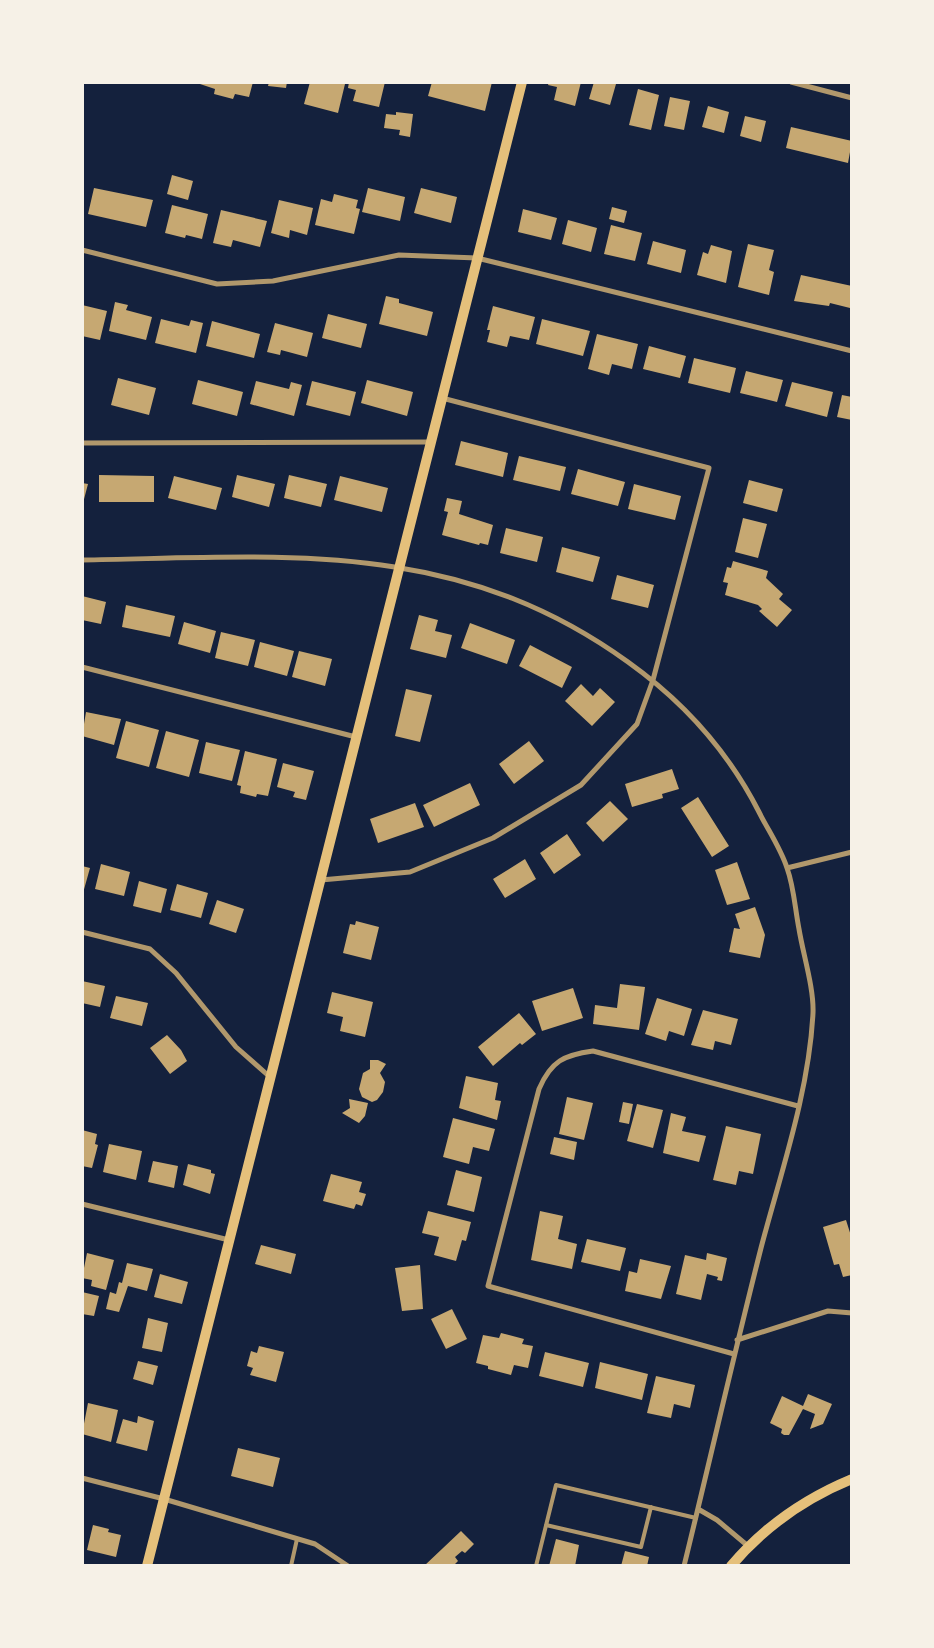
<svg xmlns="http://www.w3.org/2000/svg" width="934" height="1648" font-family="'Fira Sans',sans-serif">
	<rect width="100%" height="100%" fill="#14213d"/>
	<path fill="#c6a872" d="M 194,82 L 253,82 L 249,97 L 235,94 L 233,99 L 214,94 L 215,89 Z
		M 269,82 L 287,82 L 286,88 L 268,86 Z
		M 310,82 L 345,84 L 338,113 L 304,104 Z
		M 349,82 L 385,82 L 379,107 L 353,101 L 356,90 L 348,88 Z
		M 432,82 L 492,82 L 485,111 L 428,96 Z
		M 549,82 L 581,82 L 575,106 L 554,100 L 557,87 L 548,85 Z
		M 594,82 L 616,84 L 610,105 L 589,99 Z
		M 638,89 L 659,95 L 651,130 L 629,125 Z
		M 670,97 L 690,101 L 684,130 L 664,126 Z
		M 708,106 L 729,112 L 724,133 L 702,127 Z
		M 396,112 L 413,114 L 410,137 L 399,135 L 400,130 L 384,128 L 386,114 L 396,115 Z
		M 745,116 L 766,121 L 761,142 L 740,136 Z
		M 791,127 L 852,141 L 848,163 L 786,148 Z
		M 172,175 L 193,181 L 188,200 L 167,194 Z
		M 94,188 L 153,200 L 146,227 L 88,214 Z
		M 368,188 L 405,197 L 400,221 L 362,212 Z
		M 421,188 L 457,197 L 451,223 L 414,213 Z
		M 334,194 L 358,200 L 356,208 L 360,209 L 354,234 L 315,225 L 321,199 L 332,202 Z
		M 279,200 L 313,208 L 307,235 L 290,230 L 289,238 L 271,233 Z
		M 172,205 L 208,214 L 202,239 L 186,235 L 185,238 L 165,233 Z
		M 612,207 L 627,211 L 624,223 L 609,219 Z
		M 523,209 L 557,218 L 551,240 L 518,232 Z
		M 221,210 L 267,221 L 260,247 L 233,240 L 231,247 L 213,243 Z
		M 568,220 L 597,228 L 591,252 L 562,244 Z
		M 611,225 L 642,233 L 635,261 L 604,254 Z
		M 653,241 L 686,250 L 681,273 L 647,264 Z
		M 748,244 L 774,250 L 769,270 L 774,272 L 769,295 L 738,287 Z
		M 711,245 L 732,251 L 726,283 L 697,275 L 703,252 L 708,254 Z
		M 801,275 L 852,286 L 850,308 L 830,303 L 829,306 L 794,301 Z
		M 386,296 L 399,299 L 399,303 L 433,312 L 427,336 L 379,324 Z
		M 115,302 L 128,305 L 126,310 L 152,317 L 146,340 L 109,331 Z
		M 82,305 L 107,311 L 100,340 L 82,336 Z
		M 493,306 L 535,317 L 529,340 L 510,336 L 507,347 L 487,342 L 490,330 L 487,330 Z
		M 328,314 L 367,324 L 361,348 L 322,338 Z
		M 161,319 L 189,326 L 191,320 L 203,323 L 196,353 L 155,343 Z
		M 542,319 L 590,331 L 583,356 L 536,344 Z
		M 212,321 L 260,334 L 254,358 L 206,346 Z
		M 275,323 L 313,333 L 307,357 L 281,350 L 280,355 L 267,352 Z
		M 597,334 L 638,344 L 632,369 L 612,364 L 609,375 L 588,369 Z
		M 649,346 L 686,356 L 680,378 L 643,369 Z
		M 694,358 L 736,368 L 730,393 L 688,383 Z
		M 746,371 L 783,380 L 777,402 L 740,393 Z
		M 118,378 L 156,388 L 149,415 L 111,405 Z
		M 198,380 L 243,392 L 237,416 L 192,404 Z
		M 367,380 L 413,392 L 407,416 L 361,403 Z
		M 256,381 L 289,389 L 291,382 L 302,385 L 294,416 L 250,404 Z
		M 312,381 L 356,392 L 350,416 L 306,405 Z
		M 792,382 L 833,392 L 827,417 L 785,406 Z
		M 842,395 L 852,397 L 852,420 L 837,417 Z
		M 461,441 L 508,453 L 503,477 L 455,465 Z
		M 519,456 L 566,467 L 560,491 L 513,480 Z
		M 578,469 L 625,482 L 618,506 L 571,494 Z
		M 99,475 L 154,476 L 154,502 L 99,502 Z
		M 237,475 L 275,484 L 269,507 L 232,497 Z
		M 289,475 L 327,484 L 321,507 L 284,498 Z
		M 174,476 L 222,488 L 216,510 L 168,498 Z
		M 340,476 L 388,488 L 382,512 L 334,500 Z
		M 749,480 L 783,489 L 777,512 L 743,503 Z
		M 82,483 L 88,484 L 83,503 L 82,503 Z
		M 634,484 L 681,496 L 675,520 L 628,509 Z
		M 447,498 L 462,501 L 459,514 L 493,525 L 488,545 L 480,543 L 479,545 L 442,535 L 448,512 L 444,511 Z
		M 743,518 L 767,524 L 758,558 L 735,552 Z
		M 506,528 L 543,537 L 537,562 L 500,553 Z
		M 562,547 L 600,557 L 593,582 L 556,572 Z
		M 733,561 L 768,571 L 766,578 L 783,594 L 779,599 L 792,610 L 777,627 L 759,611 L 762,609 L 758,605 L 725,595 L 728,583 L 723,582 L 727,567 L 731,568 Z
		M 617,575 L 654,585 L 648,608 L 611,599 Z
		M 82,596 L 106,602 L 101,624 L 82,620 Z
		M 126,605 L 175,616 L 170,637 L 122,627 Z
		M 419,615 L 438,620 L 435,631 L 452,635 L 446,658 L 410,649 Z
		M 184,622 L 216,631 L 210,653 L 178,644 Z
		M 470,623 L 515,640 L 507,664 L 461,648 Z
		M 221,632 L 255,640 L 248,666 L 215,658 Z
		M 260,642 L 294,651 L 287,676 L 254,667 Z
		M 530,645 L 572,667 L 562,688 L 519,666 Z
		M 299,651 L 332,659 L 325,686 L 292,677 Z
		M 581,684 L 593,696 L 600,688 L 615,702 L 592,726 L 565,701 Z
		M 406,689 L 432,695 L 420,742 L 395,736 Z
		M 86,712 L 121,719 L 114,745 L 82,736 Z
		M 126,721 L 159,730 L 149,767 L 116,758 Z
		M 166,731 L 199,740 L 189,777 L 156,768 Z
		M 529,741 L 544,761 L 514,784 L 499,764 Z
		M 206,742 L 240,750 L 232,781 L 199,773 Z
		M 245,751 L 277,759 L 268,796 L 257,794 L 256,797 L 240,793 L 241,786 L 237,785 Z
		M 283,763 L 314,771 L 306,800 L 293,797 L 295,792 L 277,787 Z
		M 672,769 L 679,789 L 662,794 L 663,798 L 632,807 L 625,784 Z
		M 470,783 L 480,805 L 434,827 L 423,805 Z
		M 698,797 L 729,846 L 712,857 L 681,808 Z
		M 610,801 L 628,819 L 603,842 L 586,823 Z
		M 415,803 L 424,827 L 378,843 L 370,819 Z
		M 567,834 L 581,855 L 554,874 L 540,853 Z
		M 525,859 L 536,879 L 505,898 L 493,879 Z
		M 737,862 L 750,899 L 727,905 L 715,870 Z
		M 101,864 L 130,872 L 124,896 L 95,889 Z
		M 82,866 L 90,868 L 83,893 L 82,893 Z
		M 139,881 L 167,889 L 161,913 L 133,906 Z
		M 177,884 L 208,893 L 201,918 L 170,910 Z
		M 217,900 L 244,909 L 236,933 L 209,924 Z
		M 755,907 L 765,935 L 760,958 L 729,952 L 734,928 L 740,929 L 735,914 Z
		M 356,921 L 379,927 L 371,960 L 343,953 L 350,924 L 355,925 Z
		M 82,981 L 105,986 L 100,1007 L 82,1003 Z
		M 620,984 L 645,987 L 639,1030 L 593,1024 L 595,1005 L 617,1008 Z
		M 573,988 L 583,1018 L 542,1031 L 532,1001 Z
		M 332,992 L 373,1002 L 365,1037 L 340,1031 L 343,1017 L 327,1013 Z
		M 116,996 L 148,1003 L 142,1026 L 110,1018 Z
		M 657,998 L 692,1009 L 684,1036 L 669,1031 L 666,1041 L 645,1034 Z
		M 703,1010 L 738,1019 L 731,1045 L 715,1041 L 713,1050 L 691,1045 Z
		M 519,1013 L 536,1034 L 522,1045 L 520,1043 L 493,1066 L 478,1047 Z
		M 167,1035 L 181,1050 L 187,1061 L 170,1074 L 150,1048 Z
		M 370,1060 L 378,1060 L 386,1064 L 380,1073 L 385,1082 L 383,1092 L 377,1100 L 372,1102 L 362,1097 L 359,1089 L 363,1073 L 370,1069 Z
		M 466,1076 L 498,1083 L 495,1100 L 501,1101 L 497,1120 L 459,1108 Z
		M 567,1097 L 593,1103 L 584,1140 L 559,1134 Z
		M 349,1099 L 368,1103 L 365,1116 L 359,1123 L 342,1113 L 350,1108 Z
		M 623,1102 L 633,1104 L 629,1124 L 619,1122 Z
		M 637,1104 L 663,1110 L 653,1148 L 627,1141 Z
		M 671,1113 L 686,1117 L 682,1131 L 706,1136 L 699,1162 L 663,1153 Z
		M 453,1118 L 495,1129 L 489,1151 L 473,1147 L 469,1164 L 443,1157 Z
		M 726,1126 L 761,1134 L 753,1174 L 739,1171 L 736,1185 L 713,1180 Z
		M 82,1130 L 97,1134 L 95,1144 L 98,1145 L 92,1168 L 82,1166 Z
		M 554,1137 L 577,1142 L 574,1160 L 550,1154 Z
		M 109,1144 L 142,1151 L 136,1180 L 103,1172 Z
		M 153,1161 L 178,1166 L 174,1188 L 148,1182 Z
		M 188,1164 L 211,1170 L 211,1173 L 215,1174 L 210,1194 L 183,1185 Z
		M 456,1170 L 482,1177 L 474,1212 L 447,1205 Z
		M 331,1174 L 362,1182 L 359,1192 L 366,1194 L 362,1206 L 356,1204 L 354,1209 L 323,1201 Z
		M 428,1211 L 471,1222 L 466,1241 L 462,1240 L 456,1261 L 434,1255 L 439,1237 L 422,1233 Z
		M 540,1211 L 563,1216 L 558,1239 L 577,1244 L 572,1269 L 531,1260 Z
		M 846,1220 L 852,1239 L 852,1275 L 843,1277 L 839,1264 L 834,1265 L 823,1227 Z
		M 587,1239 L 626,1248 L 620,1271 L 581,1262 Z
		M 261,1245 L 296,1254 L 291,1274 L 255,1264 Z
		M 87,1253 L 114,1260 L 106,1290 L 91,1286 L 92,1280 L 82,1278 Z
		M 707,1253 L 727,1258 L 722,1281 L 717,1280 L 718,1277 L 707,1274 L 701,1300 L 676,1294 L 685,1255 L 706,1260 Z
		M 640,1259 L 671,1266 L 661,1299 L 625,1291 L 629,1271 L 637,1273 Z
		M 127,1263 L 153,1269 L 147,1291 L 128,1286 L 119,1312 L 106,1309 L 110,1292 L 116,1294 L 119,1282 L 122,1283 Z
		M 420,1265 L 423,1309 L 402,1311 L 395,1268 Z
		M 160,1274 L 188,1282 L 182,1304 L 154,1297 Z
		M 82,1292 L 99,1296 L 94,1316 L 82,1314 Z
		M 452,1309 L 467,1339 L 446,1349 L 431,1319 Z
		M 148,1318 L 168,1323 L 162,1352 L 142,1348 Z
		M 501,1333 L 524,1339 L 522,1344 L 533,1346 L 528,1368 L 514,1365 L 511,1375 L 488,1369 L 488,1366 L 476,1363 L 483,1335 L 499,1338 Z
		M 259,1346 L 284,1352 L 276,1382 L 250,1375 L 253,1368 L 247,1366 L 251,1351 L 257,1353 Z
		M 545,1352 L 589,1363 L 583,1387 L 539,1376 Z
		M 138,1361 L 158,1366 L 153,1385 L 133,1379 Z
		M 600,1362 L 648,1374 L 642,1400 L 595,1388 Z
		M 656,1376 L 695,1385 L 690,1408 L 674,1404 L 671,1418 L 647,1413 Z
		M 808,1394 L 832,1404 L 823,1424 L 810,1429 L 815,1414 L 803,1409 L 789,1435 L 784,1435 L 781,1433 L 782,1429 L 770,1423 L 782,1396 L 803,1406 Z
		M 88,1403 L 118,1410 L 111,1442 L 82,1434 Z
		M 138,1416 L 154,1421 L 147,1451 L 116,1443 L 123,1419 L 137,1423 Z
		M 238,1448 L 280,1458 L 273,1487 L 231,1476 Z
		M 93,1525 L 109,1529 L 108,1532 L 121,1535 L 116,1557 L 87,1550 Z
		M 461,1531 L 474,1544 L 465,1553 L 462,1551 L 455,1557 L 458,1561 L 453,1566 L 424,1566 Z
		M 556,1539 L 579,1545 L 575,1566 L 549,1566 Z
		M 625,1551 L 649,1557 L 647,1566 L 621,1566 Z"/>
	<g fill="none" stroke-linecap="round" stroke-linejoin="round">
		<path stroke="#b1986c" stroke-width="4" d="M 546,1525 L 641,1547 L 651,1507
			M 291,1566 L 297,1539
			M 536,1566 L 556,1485 L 696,1518"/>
		<path stroke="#b1986c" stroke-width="5" d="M 791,82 L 852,98
			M 82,250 L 217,284 L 273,281 L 399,255 L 477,258 L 852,351
			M 82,443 L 431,442
			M 82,560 C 283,557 455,537 628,662 C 684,702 728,751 759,812 C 768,830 781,849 787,868 C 794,887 795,909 799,929 C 803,954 814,988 813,1013 C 809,1092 781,1172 761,1248 C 734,1354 710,1460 684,1566
			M 82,667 L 356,737
			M 787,868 L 852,852
			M 321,880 L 410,872 L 493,838 L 581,785 L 637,724 L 653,680 L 709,468 L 442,398
			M 82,932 L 150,949 L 176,973 L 236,1047 L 270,1077
			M 82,1204 L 229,1240
			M 737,1340 L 828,1311 L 852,1313
			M 734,1354 L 488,1286 L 539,1089 C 551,1061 564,1055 593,1051 L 798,1106
			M 82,1478 L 164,1499 L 315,1544 L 348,1566
			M 698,1509 L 717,1520 L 748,1546"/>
		<path stroke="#e5c07b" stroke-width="10" d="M 147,1566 L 522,82
			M 731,1566 C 763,1528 806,1498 852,1479"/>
	</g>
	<rect width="934" height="1648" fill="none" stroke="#f6f1e7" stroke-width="168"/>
</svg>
